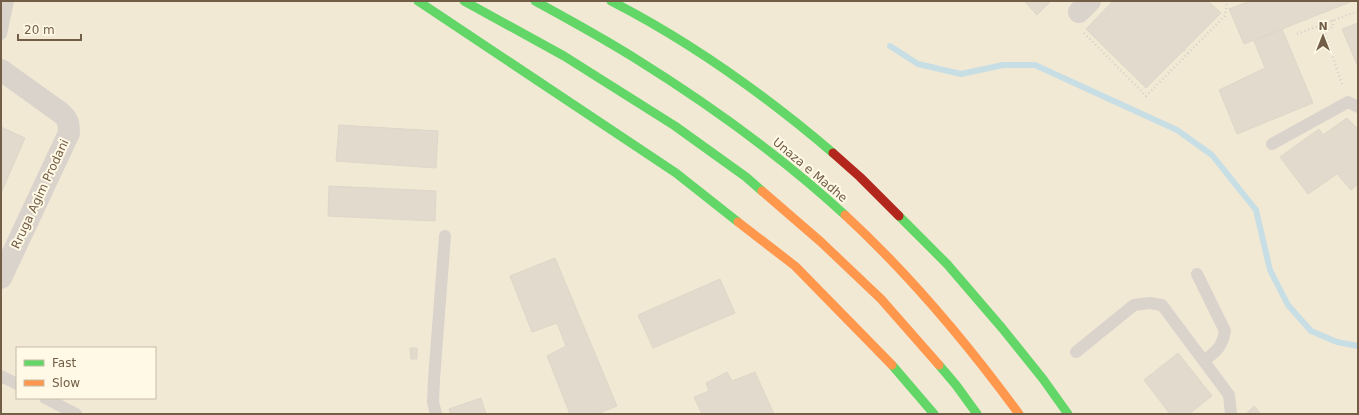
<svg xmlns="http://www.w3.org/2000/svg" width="1359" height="415" font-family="'DejaVu Sans',sans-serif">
	<rect width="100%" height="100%" fill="#f6f2e5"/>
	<path fill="#f2e9d5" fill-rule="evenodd" d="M 1,1 L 1358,1 L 1358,414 L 1,414 ZM 17,348 L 155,348 L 155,398 L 17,398 Z"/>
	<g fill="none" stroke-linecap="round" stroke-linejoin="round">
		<path stroke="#c8dee5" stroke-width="6" d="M 890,46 L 918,64 L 961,74 L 1003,65 L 1035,65 L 1177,130 L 1212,155 L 1256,210 L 1270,270 L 1288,305 L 1311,331 L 1337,342 L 1358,346"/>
	</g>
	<path fill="#e2dacd" stroke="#ded6c8" d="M 1024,1 L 1051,1 L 1037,15 Z
		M 1113,1 L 1208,1 L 1221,13 L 1146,88 L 1086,29 Z
		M 1250,1 L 1353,1 L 1244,44 L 1229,9 Z
		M 1358,23 L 1358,67 L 1342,29 Z
		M 1282,29 L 1313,103 L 1237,134 L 1219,90 L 1265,68 L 1254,41 Z
		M 1347,118 L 1358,129 L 1358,184 L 1351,190 L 1337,174 L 1308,194 L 1280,157 L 1319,129 L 1323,135 Z
		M 339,125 L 438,131 L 436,168 L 336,161 Z
		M 1,127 L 25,138 L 1,193 Z
		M 329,186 L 436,191 L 435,221 L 328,216 Z
		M 555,258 L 617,406 L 597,414 L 570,414 L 547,356 L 566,346 L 557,323 L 532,332 L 510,276 Z
		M 720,279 L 735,313 L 653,348 L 638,315 Z
		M 410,348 L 417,348 L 417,359 L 411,359 Z
		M 1178,353 L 1212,396 L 1189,414 L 1170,414 L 1144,380 Z
		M 727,372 L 732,381 L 755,372 L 774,414 L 702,414 L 694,397 L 709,391 L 706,383 Z
		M 481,398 L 486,414 L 451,414 L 449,409 Z
		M 1254,406 L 1261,414 L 1246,414 Z"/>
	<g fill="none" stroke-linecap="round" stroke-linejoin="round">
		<path stroke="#d6d0c8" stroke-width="2.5" stroke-dasharray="1 3" stroke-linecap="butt" d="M 1333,20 L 1333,27 L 1324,31 L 1343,87
			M 1084,33 L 1146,96 L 1225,16 L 1227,1
			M 1297,34 L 1358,11
			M 1184,50 L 1189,54"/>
		<path stroke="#dad3cc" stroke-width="12" d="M 1,34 L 8,1
			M 1272,144 L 1348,102 L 1358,107
			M 1197,274 L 1225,331 C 1222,348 1216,351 1204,361
			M 1076,352 L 1134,305 L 1150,303 L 1162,305 L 1229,395 L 1231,414
			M 1,376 L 17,384
			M 45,398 L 76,414
			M 436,414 L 433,402 L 434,379 L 445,236"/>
		<path stroke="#dad3cc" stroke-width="22" d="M 1079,12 L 1090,1
			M 1,70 L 61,113 C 68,119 69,123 69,133 L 1,278"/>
		<path stroke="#63d668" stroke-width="9" d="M 418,1 L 676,173 L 738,222
			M 464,1 L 564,56 L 675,126 L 746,177 L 762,191
			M 535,1 C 568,19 601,37 633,57 C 707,103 780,155 845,215
			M 611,1 C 691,42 765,95 833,153
			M 899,216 L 947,264 L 1002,328 L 1043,379 L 1068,414
			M 892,365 L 934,414
			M 939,365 L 956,385 L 977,414"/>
		<path stroke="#ff974d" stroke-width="9" d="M 762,191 L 821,242 L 881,299 L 939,365
			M 845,215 C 910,275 967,343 1019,414
			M 738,222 L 795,266 L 892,365"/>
		<path stroke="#b3261e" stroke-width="9" d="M 833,153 L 860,177 L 899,216"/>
	</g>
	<g text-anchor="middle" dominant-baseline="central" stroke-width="4" stroke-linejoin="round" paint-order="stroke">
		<g font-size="12" fill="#725d47" stroke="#fff9e5">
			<text transform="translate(810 170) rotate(40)">Unaza e Madhe</text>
			<text transform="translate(40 194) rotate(-65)">Rruga Agim Prodani</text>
		</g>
	</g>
	<rect width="1359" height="415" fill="none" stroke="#725d47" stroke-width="4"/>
	<rect x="16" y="347" width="140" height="52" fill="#fff9e5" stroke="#c7bba6"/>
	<rect x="24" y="360" width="20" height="6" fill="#63d668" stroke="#c7bba6"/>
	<text x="52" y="367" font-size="12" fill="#725d47">Fast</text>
	<rect x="24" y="380" width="20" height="6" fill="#ff974d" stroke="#c7bba6"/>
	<text x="52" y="387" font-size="12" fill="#725d47">Slow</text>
	<g transform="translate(1323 36)" stroke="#fff9e5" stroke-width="3" paint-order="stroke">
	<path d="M0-3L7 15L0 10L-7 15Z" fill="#725d47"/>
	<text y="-6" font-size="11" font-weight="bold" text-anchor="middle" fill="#725d47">N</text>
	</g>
	<path d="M18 34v6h63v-6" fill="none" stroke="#725d47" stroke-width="2"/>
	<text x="24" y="34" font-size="12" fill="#725d47" stroke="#fff9e5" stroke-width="3" paint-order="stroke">20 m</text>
</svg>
